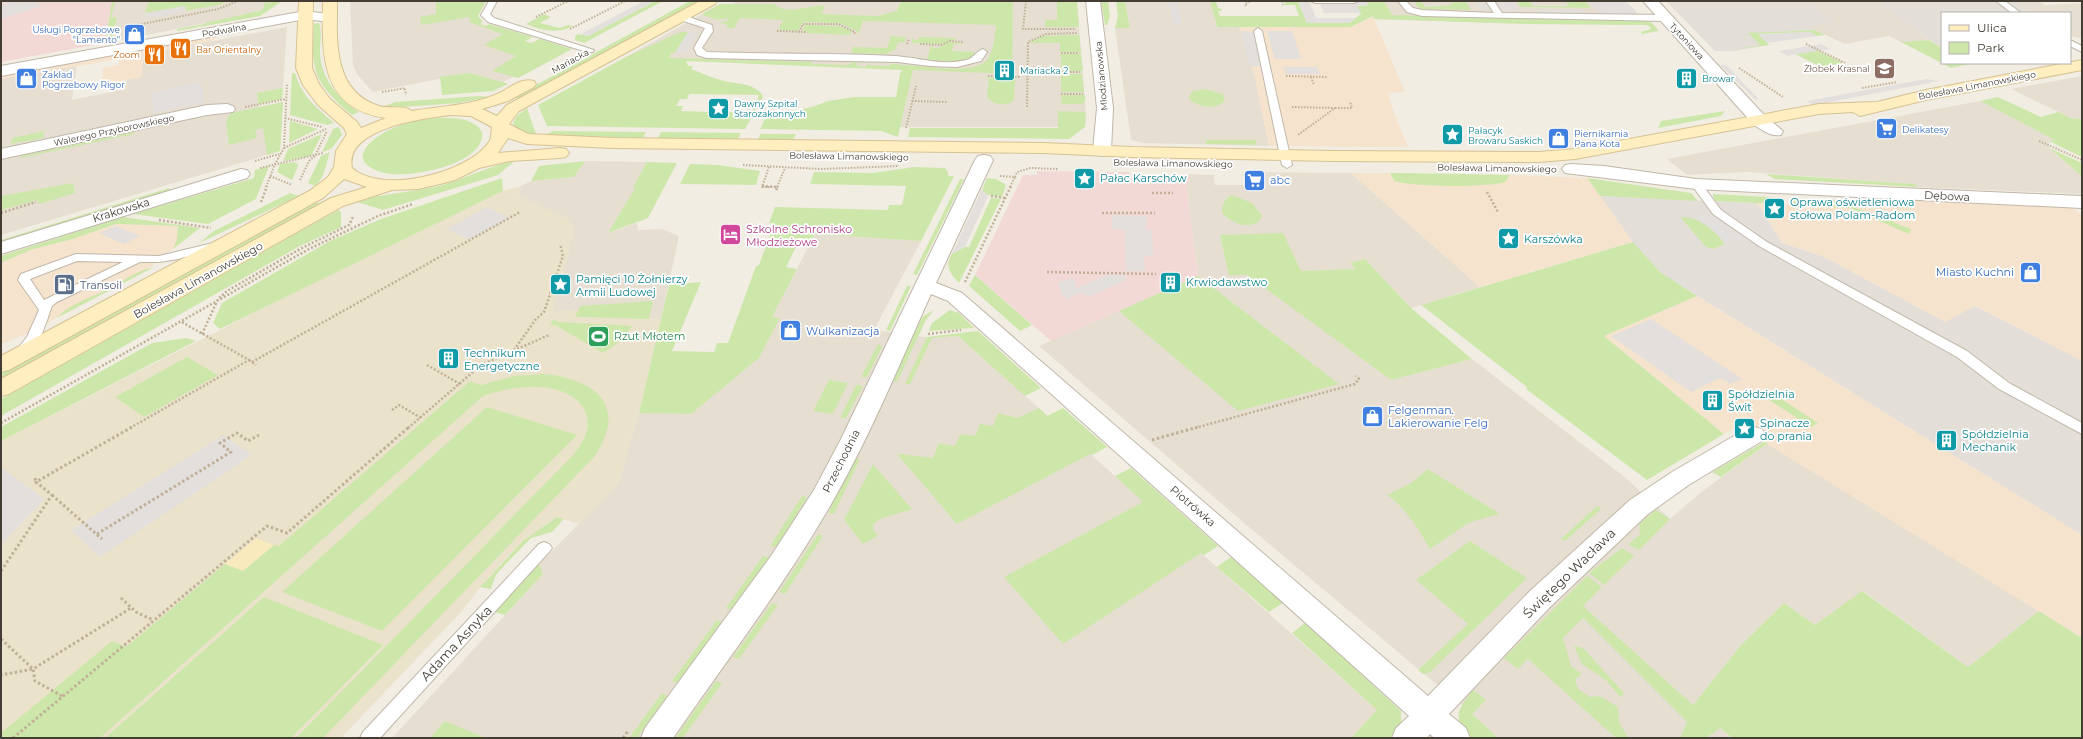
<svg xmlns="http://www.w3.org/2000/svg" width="2083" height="739" font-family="Montserrat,sans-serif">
	<rect width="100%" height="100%" fill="#f2ede3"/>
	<path fill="#e6dfd1" d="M 112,1 L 274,1 L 263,10 L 249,13 L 249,15 L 105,43 Z
		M 350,1 L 482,1 L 471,23 L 563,54 L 518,78 L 513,77 L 503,82 L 469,73 L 373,92 L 357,74 L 353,65 Z
		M 737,1 L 901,1 L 896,16 L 1013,19 L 1013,1 L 1077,1 L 1086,113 L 1085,127 L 900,127 L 913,70 L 624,58 L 720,4 L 731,4 Z
		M 1125,1 L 1210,1 L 1217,27 L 1239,27 L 1255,78 L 1269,146 L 1143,143 L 1131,140 L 1115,28 L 1130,28 Z
		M 1367,1 L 1626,1 L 1648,25 L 1527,24 L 1374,19 Z
		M 1810,1 L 1878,1 L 1929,40 L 1901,42 L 1889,36 L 1845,44 L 1806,26 L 1836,22 Z
		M 2019,1 L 2039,1 L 2045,5 L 2082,3 L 2082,39 L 2070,36 L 2070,13 L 2031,13 L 2019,5 Z
		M 287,27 L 283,88 L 257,93 L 259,107 L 283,102 L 280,151 L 1,235 L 1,79 L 77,65 L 72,100 L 125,89 L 126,80 L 142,77 L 143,54 Z
		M 2082,76 L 2082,120 L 2076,118 L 2073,119 L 2011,89 Z
		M 1980,101 L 2056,140 L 2049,142 L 2049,148 L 2082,176 L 2082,194 L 1918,187 L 1914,184 L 1748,172 L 1687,175 L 1667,159 Z
		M 585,161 L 647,162 L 643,169 L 646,170 L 609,233 L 637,223 L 638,230 L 662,229 L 679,236 L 661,319 L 575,317 L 552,311 L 557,292 L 519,196 L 521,186 L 531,181 L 574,177 Z
		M 1258,172 L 1351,173 L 1480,287 L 1411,308 L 1365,259 L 1350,263 L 1356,269 L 1301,272 L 1360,357 L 1391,380 L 1472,359 L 1626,478 L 1670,519 L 1700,493 L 1768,443 L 2039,611 L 1968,667 L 1863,591 L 1815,625 L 1784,603 L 1741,645 L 1694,705 L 1731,738 L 1476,738 L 1486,727 L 1472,714 L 1244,523 L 1039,346 L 1198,276 L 1186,183 L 1190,183 L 1188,174 L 1214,175 L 1215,185 L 1249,185 L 1241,174 L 1259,174 Z
		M 815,234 L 921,241 L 874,330 L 932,338 L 958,336 L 1377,710 L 1351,738 L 392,738 L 543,574 L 539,564 L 618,484 L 639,413 L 691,413 L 759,358 L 780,318 L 772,317 Z"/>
	<path fill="#f5e3cd" d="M 1373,16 L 1405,92 L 1388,93 L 1393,110 L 1408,147 L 1269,146 L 1255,78 L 1239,27 L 1351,27 Z
		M 220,34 L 211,41 L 143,54 L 142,77 L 101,85 L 103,68 L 119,65 L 119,59 L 1,79 L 1,75 Z
		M 1351,173 L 1390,173 L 1392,179 L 1508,179 L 1510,175 L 1587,178 L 1633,242 L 1480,287 Z
		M 1866,198 L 2073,208 L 2082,216 L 2082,261 L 2080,265 L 2082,266 L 2082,361 L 1976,306 L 1945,322 L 1824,257 L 1782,243 L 1757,203 L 1880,208 Z
		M 116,224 L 178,226 L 177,239 L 173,249 L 148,269 L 24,335 L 1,344 L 1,263 L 30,250 L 73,239 Z
		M 1697,296 L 2082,535 L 2082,638 L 1764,442 L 1741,425 L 1724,434 L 1604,336 Z"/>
	<path fill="#e4ded8" d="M 1666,1 L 1810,1 L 1837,23 L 1807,26 L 1815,30 L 1758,33 L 1769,45 L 1734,51 L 1715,51 Z
		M 1878,1 L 2019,1 L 2019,5 L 2031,13 L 1942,13 L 1942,48 L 1915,30 Z
		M 1600,196 L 1757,203 L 1782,243 L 1824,257 L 1945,322 L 1975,306 L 2082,361 L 2082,535 L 1659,272 L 1633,242 Z"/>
	<path fill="#ebe2cc" d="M 521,186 L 519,196 L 567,218 L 575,229 L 553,311 L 579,310 L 576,317 L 661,319 L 639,413 L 618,484 L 579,524 L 557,517 L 524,540 L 485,581 L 462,611 L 341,738 L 1,738 L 1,441 L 281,299 L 503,191 Z"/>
	<path fill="#f3d9d6" d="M 1,1 L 112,1 L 105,43 L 1,62 Z
		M 1037,171 L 1129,172 L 1130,175 L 1189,176 L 1190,183 L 1186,184 L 1198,276 L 1051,341 L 975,275 L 1023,175 L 1037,175 Z"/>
	<path fill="#cde7ab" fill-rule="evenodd" d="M 112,1 L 115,1 L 111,18 L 117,17 L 113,37 L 106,39 Z
		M 149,1 L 227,1 L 219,5 L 186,11 L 185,6 L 145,13 Z
		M 274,1 L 281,2 L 260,16 L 177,31 L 177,29 L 205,24 L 205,23 L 263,10 L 264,3 Z
		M 436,1 L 486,1 L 478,16 L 483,22 L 480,24 L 486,26 L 489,24 L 533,37 L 525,41 L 531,43 L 540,39 L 572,49 L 518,78 L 492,71 L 516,56 L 484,45 L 503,34 L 471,23 L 469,17 L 421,25 L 420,17 L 436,14 Z
		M 655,1 L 663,1 L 584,43 L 575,40 L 575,36 L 578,34 L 588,36 Z
		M 690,1 L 698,1 L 520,99 L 514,97 Z
		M 901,1 L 1013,1 L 1012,74 L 913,70 L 898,137 L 881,131 L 760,129 L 765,119 L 773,115 L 812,107 L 828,101 L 854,97 L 896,97 L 900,73 L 903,70 L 686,61 L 688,66 L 693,66 L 691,69 C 702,73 713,78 724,81 C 738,84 752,83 762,94 L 763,97 L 745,129 L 547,126 L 538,105 L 624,58 L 680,32 L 688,32 L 675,53 L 671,53 L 669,58 L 813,62 L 812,64 L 849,65 L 852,62 L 857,63 L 857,66 L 866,67 L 868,63 L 869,65 L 890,66 L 891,64 C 912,64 970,76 986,61 C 994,54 995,34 996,25 L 863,21 L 858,35 L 857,31 L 839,23 L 803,22 L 798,31 L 778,30 L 783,20 L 740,18 L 734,28 L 726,28 L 728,25 L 719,22 L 726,22 L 728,18 L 717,20 L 703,15 L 703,13 L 720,4 L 773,4 L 783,9 L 792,10 L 822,5 L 825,7 L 821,14 L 877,16 L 897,11 ZM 689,94 L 759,95 L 757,100 L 749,100 L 746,107 L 754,107 L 752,112 L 720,112 L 718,114 L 711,114 L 712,112 L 681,111 L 683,106 L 676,106 L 680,99 L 687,99 Z
		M 1057,1 L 1077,1 L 1079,27 L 1045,27 L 1045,20 L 1057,20 Z
		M 1101,1 L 1108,1 L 1110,16 L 1107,25 L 1105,25 Z
		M 1116,1 L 1125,1 L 1130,28 L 1115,28 L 1118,16 Z
		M 1210,1 L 1216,1 L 1218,8 L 1222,9 L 1222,11 L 1218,11 L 1220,16 L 1299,16 L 1295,5 L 1285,5 L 1284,1 L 1298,1 L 1307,23 L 1349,23 L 1361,14 L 1357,6 L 1368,5 L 1366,1 L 1384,1 L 1392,15 L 1644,21 L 1651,22 L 1659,31 L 1642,34 L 1641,32 L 1651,29 L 1648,25 L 1527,24 L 1374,19 L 1373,16 L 1351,27 L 1217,27 Z
		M 1414,1 L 1421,1 L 1425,7 L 1453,5 L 1450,1 L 1465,1 L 1471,10 L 1421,9 L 1418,7 Z
		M 1516,1 L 1529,1 L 1533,6 L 1569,6 L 1565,1 L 1585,1 L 1591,8 L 1521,7 Z
		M 544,14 L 551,17 L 540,23 L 560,28 L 568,25 L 573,26 C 557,34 542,31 526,24 Z
		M 319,23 C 322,30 320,43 320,51 C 320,77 338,99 359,112 L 352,115 C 337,103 316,84 314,62 C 312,50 314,37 314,24 Z
		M 805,25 L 838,26 L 852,31 L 850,35 L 806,33 L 807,31 L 802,31 Z
		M 1815,30 L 1825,35 L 1817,36 L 1810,32 L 1759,34 L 1769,45 L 1732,50 L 1760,45 L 1748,33 Z
		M 1079,35 L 1081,52 L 1060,52 L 1060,43 L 1029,43 L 1042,36 Z
		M 891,36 L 905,37 L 906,39 L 905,42 L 898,42 L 896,49 L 886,54 L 851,53 L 853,47 L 887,48 Z
		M 919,37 L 955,38 L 955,40 L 940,44 L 912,43 L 912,39 L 918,40 Z
		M 1929,40 L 1942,48 L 1942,63 L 1974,63 L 1951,68 L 1901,42 Z
		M 950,42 L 963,43 L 963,44 L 954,44 L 952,51 L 975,52 C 968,66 940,60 927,60 L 931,45 L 933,46 L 933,48 L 939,48 L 940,46 Z
		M 1816,50 L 1843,63 L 1821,67 L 1795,54 Z
		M 1061,54 L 1081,54 L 1083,71 L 1061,71 Z
		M 292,73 L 295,73 C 302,97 316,107 334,123 L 327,125 L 290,115 Z
		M 469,73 L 503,82 L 508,84 L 493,91 L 442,95 L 440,77 Z
		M 1061,74 L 1082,74 L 1084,92 L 1061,92 Z
		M 980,77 L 1015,78 L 1014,100 C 1007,107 993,105 987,97 L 989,78 Z
		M 283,88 L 282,99 L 258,104 L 257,93 Z
		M 1205,89 L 1223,94 L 1225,101 C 1216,110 1196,108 1188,97 L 1193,91 Z
		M 1061,95 L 1085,95 L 1085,102 L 1081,104 L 1062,104 Z
		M 480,96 L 489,97 L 459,103 L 402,107 L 385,106 L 395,102 Z
		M 1998,97 L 2041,117 L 2058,112 L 2073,119 L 2076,118 L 2082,120 L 2082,157 L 2049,141 L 2055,140 L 1980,101 Z
		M 283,102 L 280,151 L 267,155 L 263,128 L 255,130 L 257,138 L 229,145 L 226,121 L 231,113 Z
		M 527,108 L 536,134 C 527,133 516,132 513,123 L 517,116 Z
		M 1058,111 L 1086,112 L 1085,127 L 1069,139 L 908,137 L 910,128 L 1058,128 Z
		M 1725,111 L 1721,116 L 1658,128 L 1661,121 Z
		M 437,118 C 453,118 473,117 482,132 C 486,164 414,177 391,174 C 374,172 351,162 370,143 C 388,126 414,120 437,118 Z
		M 290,121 L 318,129 L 289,143 Z
		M 339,127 L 342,135 L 331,149 L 322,152 L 333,129 Z
		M 44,131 L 43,138 L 11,144 L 12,138 Z
		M 553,131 L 646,132 L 643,138 L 545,135 Z
		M 134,132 L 134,134 L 21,158 L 21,156 Z
		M 661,132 L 741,133 L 738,139 L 658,138 Z
		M 322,134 L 311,156 L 283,161 L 288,149 Z
		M 760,134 L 796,134 L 793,140 L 758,140 Z
		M 1205,140 L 1256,140 L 1257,145 L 1206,144 Z
		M 2049,148 L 2082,163 L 2082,176 Z
		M 330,152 C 325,166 326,176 315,186 L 308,183 L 321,156 Z
		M 515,161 L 498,175 L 383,210 L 357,202 C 384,192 411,193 439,186 C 465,179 488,166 515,161 Z
		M 585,161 L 574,177 L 531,181 L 539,166 Z
		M 294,162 L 298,164 L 298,166 L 292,180 L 277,172 L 280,164 Z
		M 647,162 L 677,163 L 648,218 L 608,233 L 635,188 L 633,187 Z
		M 690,164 L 718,165 L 760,171 L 756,185 L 680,184 Z
		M 269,166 L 256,199 L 208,224 L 133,214 L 254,178 L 255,170 Z
		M 915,167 L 945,168 L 948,172 L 948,176 L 954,176 L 921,241 L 815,234 L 811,240 L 800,239 L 786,267 L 797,269 L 772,317 L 780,318 L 759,358 L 691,414 L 639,413 L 669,285 L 701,282 L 672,351 L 714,352 L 717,343 L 728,343 L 756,266 L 759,265 L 774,224 L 769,223 L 775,207 L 888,210 L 889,205 L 902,205 L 906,186 L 810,184 L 814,172 L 872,173 Z
		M 1390,173 L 1402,173 L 1510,175 L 1505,182 C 1484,188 1415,187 1394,181 Z
		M 1766,174 L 1914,184 L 1918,187 L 1775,179 Z
		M 502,178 L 503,191 L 220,329 L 213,323 L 222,303 L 330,241 L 381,219 Z
		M 987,178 L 996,179 L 1006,185 L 1002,197 L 988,195 L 982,190 Z
		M 1587,178 L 1691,193 L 1698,201 L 1600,196 Z
		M 960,179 L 964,179 L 917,275 L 913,274 Z
		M 73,183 L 75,193 L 39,204 L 37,200 L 1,210 L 1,196 Z
		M 169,188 L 170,190 L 1,242 L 1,240 Z
		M 290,193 L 299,196 L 199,243 L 214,231 Z
		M 1713,194 L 1769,197 L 1777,204 L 1714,201 Z
		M 1232,195 L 1252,203 L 1262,216 L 1259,221 C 1246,230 1232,223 1222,213 C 1222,205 1224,199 1232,195 Z
		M 991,198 L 1001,199 L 959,283 C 949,273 944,265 953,252 L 965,247 L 969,247 Z
		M 1791,198 L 1836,200 L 1911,229 L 1909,234 L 1850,208 L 1794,205 Z
		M 314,202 L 321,204 L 1,381 L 1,374 Z
		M 338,210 L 341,212 L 341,227 L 298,247 L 1,416 L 1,399 Z
		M 123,217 L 200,228 L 173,249 L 177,239 L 178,226 L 116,224 L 73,239 L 30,250 L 1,263 L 1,256 Z
		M 1682,217 C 1700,217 1714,230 1725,244 L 1713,249 L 1706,247 L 1681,218 Z
		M 1283,233 L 1301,271 L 1356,269 L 1350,263 L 1365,259 L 1411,308 L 1472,359 L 1391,380 L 1247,275 L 1229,275 L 1220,235 Z
		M 1633,242 L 1660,272 L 1697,296 L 1604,336 L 1724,434 L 1647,480 L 1526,389 L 1527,387 L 1421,305 Z
		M 154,267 L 57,318 C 70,303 89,299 106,290 C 122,282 135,271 154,267 Z
		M 975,275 L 1032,325 L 1020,331 L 969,286 Z
		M 1198,276 L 1339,384 L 1238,411 L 1119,311 Z
		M 907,286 L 911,286 L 890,331 L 886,330 Z
		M 653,301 L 649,319 L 575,317 L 580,306 Z
		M 934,310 L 926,320 L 897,382 L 892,381 L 922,317 Z
		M 950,310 L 959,313 L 974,328 L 929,331 L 932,323 Z
		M 553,320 L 560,322 L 632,326 L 623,339 L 603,353 L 557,326 L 550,324 Z
		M 978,331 L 1041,388 L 1025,396 L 958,336 L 932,338 L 910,384 L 905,384 L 927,337 Z
		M 186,338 L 196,341 L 1,441 L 1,427 L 152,343 Z
		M 878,344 L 882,347 L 867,377 L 861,377 Z
		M 187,357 L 218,375 L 144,417 L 115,397 Z
		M 544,374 C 596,379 629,406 594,457 L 323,738 L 296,738 L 574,454 C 579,447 585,439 587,430 C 593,402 564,388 540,387 C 520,386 502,390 483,396 L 100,738 L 1,738 L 1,733 L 112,641 L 126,647 L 225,564 L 243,571 L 274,545 L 279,546 L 470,381 L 481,385 L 514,376 Z
		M 829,380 L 848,383 L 833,414 L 813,411 Z
		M 856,385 L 863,386 L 846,418 L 840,418 Z
		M 1766,389 L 1818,423 L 1811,427 L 1758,393 Z
		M 487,407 L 577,435 L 382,631 L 282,592 Z
		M 1039,408 L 1047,416 L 1063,408 L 1107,447 L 1092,455 L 1090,454 L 957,524 L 898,455 L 901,454 L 933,458 L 939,443 L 955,446 L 960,434 L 975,436 L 980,424 L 993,426 L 998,413 L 1018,418 Z
		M 1764,442 L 1768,443 L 1721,477 L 1712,472 Z
		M 855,458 L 860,459 L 834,514 L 828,513 Z
		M 873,464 L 912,509 C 901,514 879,516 873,525 L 873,530 L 878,536 L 863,544 L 844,520 Z
		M 1131,468 L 1218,546 L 1204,555 L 1201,553 L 1063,644 L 1004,577 L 1143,502 L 1115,476 Z
		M 1428,469 L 1500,514 L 1470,522 L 1430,549 C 1417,527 1408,510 1387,495 L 1411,483 Z
		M 802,496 L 807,497 L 777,547 L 770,546 Z
		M 1597,506 L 1601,509 L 1565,541 L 1561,539 Z
		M 1656,510 L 1670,519 L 1639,550 L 1628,544 L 1640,535 L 1639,524 Z
		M 557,517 L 564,519 L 552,532 L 531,538 L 499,571 L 495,577 L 491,589 L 480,587 L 524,540 Z
		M 818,534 L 823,536 L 785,594 L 779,592 Z
		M 1470,541 L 1527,578 L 1429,673 L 1423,674 L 1418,670 L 1468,624 L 1416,580 Z
		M 1622,548 L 1634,556 L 1604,585 L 1589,573 Z
		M 763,556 L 769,557 L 732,610 L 726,608 Z
		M 1231,557 L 1283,603 L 1269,612 L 1217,567 Z
		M 539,564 L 543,574 L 505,615 L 495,612 Z
		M 1587,576 L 1602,587 L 1583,606 L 1693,705 L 1741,645 L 1784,603 L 1815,625 L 1862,591 L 1968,667 L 2039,611 L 2082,638 L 2082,738 L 1732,738 L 1720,728 L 1706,738 L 1680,738 L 1687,722 L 1583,618 L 1563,638 L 1571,666 L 1582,674 L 1575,679 L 1578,689 L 1590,697 L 1600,696 L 1618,707 L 1619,723 L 1629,738 L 1616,738 L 1528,659 L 1518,669 L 1504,658 Z
		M 264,597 L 383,645 L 291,738 L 105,738 Z
		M 772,603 L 778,605 L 739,659 L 733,657 Z
		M 717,620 L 723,623 L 678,683 L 672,681 Z
		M 1305,623 L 1401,711 L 1401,723 L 1390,738 L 1351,738 L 1377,710 L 1292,633 Z
		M 1574,646 L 1583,648 L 1624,693 L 1620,697 L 1607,681 L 1582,664 Z
		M 716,681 L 722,683 L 683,738 L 675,738 Z
		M 1473,690 L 1486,700 L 1472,714 L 1498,738 L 1472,738 C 1451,717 1457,711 1473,690 Z
		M 662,693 L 668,696 L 637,738 L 629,738 Z
		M 445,721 L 486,738 L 430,738 Z"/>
	<path fill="#f8eabd" d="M 256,538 L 274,545 L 243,571 L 225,564 Z"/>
	<path fill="#e2dfdc" d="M 14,1 L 23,3 L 33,1 L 42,6 L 1,19 L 1,5 Z
		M 644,1 L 655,1 L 588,36 L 581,34 Z
		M 1168,1 L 1177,1 L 1182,24 L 1173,24 Z
		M 1298,1 L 1309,1 L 1316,18 L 1356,18 L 1349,23 L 1307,23 Z
		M 1319,1 L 1366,1 L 1368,5 L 1357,6 L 1361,13 L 1324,13 Z
		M 1474,1 L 1512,1 L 1519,11 L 1480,10 Z
		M 1589,1 L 1626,1 L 1637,13 L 1599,13 Z
		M 185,6 L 186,11 L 144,19 L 145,14 Z
		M 1538,10 L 1582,10 L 1585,14 L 1540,13 Z
		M 1240,31 L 1254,32 L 1262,66 L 1250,66 Z
		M 1267,31 L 1292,31 L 1301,59 L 1275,59 Z
		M 688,32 L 698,33 L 686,53 L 675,53 Z
		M 1810,32 L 1817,36 L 1767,43 L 1758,34 Z
		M 1821,44 L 1830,49 L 1787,56 L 1779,51 Z
		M 1720,65 L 1726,65 L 1758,98 L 1756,100 Z
		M 1284,67 L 1317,67 L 1320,74 L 1286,74 Z
		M 1926,79 L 1939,81 L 1814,105 L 1807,101 Z
		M 201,82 L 204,102 L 153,113 L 152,92 Z
		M 982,189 L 988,196 L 965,247 L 952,254 Z
		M 487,207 L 509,218 L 469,240 L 447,229 Z
		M 1112,215 L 1146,216 L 1146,230 L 1152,230 L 1153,256 L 1144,256 L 1145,271 L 1126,271 L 1125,230 L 1112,229 Z
		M 1710,215 L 1739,235 L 1742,239 L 1725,244 L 1717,233 L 1695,218 Z
		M 116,226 L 140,236 L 124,244 L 99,233 Z
		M 1108,275 L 1125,275 L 1126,280 L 1088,297 L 1082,292 L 1067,299 L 1061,293 L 1058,283 L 1073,278 L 1077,288 Z
		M 1651,319 L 1742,379 L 1730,384 L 1720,378 L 1691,392 L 1611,336 Z
		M 224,435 L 252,455 L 100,557 L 71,530 Z
		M 1,467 L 44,499 L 1,545 Z"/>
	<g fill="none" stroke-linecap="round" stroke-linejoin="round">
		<defs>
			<path id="lane" d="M 489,1 L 497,1 L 490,14 L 494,18 L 594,50 L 593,52 L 587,52 L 488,22 L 481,15 Z
				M 1311,1 L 1358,1 L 1354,3 L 1315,3 Z
				M 1398,1 L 1406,1 L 1413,8 L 1422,10 L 1494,13 L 1486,1 L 1494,1 L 1502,13 L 1666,15 L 1670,18 L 1666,21 L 1422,16 L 1407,12 Z
				M 1996,1 L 2005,1 L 2021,13 L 2012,13 Z
				M 680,14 L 712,25 L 713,31 L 702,48 L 707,52 C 770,54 833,53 896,56 C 919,58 943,66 966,60 C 973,59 976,51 983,49 L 987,52 L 981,61 L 957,67 L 930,66 L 897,62 L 706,58 L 697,55 L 694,48 L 705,28 L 677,19 L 676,17 Z
				M 1258,28 L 1262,31 L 1292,165 L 1287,168 L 1282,165 L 1254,31 Z
				M 2070,40 L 2082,46 L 2082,52 L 2070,46 Z
				M 1696,181 L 1700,182 L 1721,210 L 1767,242 L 1967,351 L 2009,383 L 2082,423 L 2082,434 L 1999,389 L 1957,357 L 1759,246 L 1713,214 L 1691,184 Z
				M 213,243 L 219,246 L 217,248 L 178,259 L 159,262 L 140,262 L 57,302 L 52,306 C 46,321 40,351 21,356 L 15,352 L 27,337 L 39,310 L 18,280 L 21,274 L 76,254 L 159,256 ZM 77,261 L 123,262 L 44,300 L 30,279 Z
				M 544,542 L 549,544 L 552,548 L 549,552 L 380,738 L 360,738 L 363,732 L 539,544 Z"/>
			<path id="street" d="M 1086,1 L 1100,1 L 1113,108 L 1111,151 L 1108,155 L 1102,156 L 1096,155 L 1093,151 L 1097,108 Z
				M 1643,1 L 1658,1 L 1766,117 L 1783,131 L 1781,135 C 1770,137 1763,130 1754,125 Z
				M 305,11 L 335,15 L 337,18 L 335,21 L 330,22 L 305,19 L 1,76 L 1,66 Z
				M 227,104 L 233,106 L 235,109 L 233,112 L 207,115 L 1,159 L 1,149 L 207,105 Z
				M 984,155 L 990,156 L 993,160 L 936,283 L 962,293 L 1428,696 L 1530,591 L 1630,500 L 1672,472 L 1746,429 L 1754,427 L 1762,429 L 1766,435 L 1762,441 L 1690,484 L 1648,514 L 1550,607 L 1449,714 L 1466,728 L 1470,738 L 1434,738 L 1430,734 L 1427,738 L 1392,738 L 1396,728 L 1409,716 L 948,301 L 931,294 C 900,363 871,434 834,499 C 787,582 727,660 673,738 L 641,738 L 645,728 L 771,556 L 814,490 L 841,439 L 975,160 L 978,156 Z
				M 1571,164 L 1604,166 L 1696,179 L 2082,196 L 2082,208 L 1696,189 L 1565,173 L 1562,169 L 1565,165 Z
				M 241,169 L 247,170 L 250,174 L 247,178 L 1,254 L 1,242 Z"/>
			<path id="secondary" d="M 299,1 L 313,1 L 312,68 L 319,84 L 330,99 L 357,122 L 361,128 L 386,118 C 319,109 322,52 323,1 L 337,1 C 337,39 332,88 376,105 C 387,110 403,104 412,111 C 440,106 470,106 497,94 C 509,89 520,77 534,81 L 536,84 L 534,87 L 508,101 L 482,109 L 497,116 L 507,105 L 700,1 L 717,1 L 715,4 L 519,111 L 509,124 L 528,134 L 613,138 L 1043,143 L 1132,147 L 1332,151 L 1539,152 L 1575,149 L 1819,104 L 1877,102 L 1926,90 L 2082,60 L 2082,70 L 1926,100 L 1860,116 L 1853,112 L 1819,114 L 1575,159 L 1539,162 L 1332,161 L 1132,157 L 1043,153 L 613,148 L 527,144 L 508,138 L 498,153 L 560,148 L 566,149 L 569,153 L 566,157 L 560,158 L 510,161 L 479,168 L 455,180 L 440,184 L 418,189 L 392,190 L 343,206 L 9,394 L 1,396 L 1,379 L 331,198 L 367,187 L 344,179 L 323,198 L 9,370 L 1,372 L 1,356 L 311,190 L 328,177 L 334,167 L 336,151 L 347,134 L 344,128 L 318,105 L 303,85 L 296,68 ZM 451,115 L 471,116 L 492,127 C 491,132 492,138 489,142 C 468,173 382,195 352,168 C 344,128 425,118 451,115 Z"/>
		</defs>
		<use href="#lane" stroke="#c0b7a9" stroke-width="2"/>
		<use href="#street" stroke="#c0b7a9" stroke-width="2"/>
		<use href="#secondary" stroke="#d6c294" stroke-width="2"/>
		<path stroke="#bfb097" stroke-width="2" stroke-dasharray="1.5 1.5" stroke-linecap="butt" d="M 1026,1 L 1023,29 L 1076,29
			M 1282,1 L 1283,5
			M 1246,6 L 1245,4 L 1251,1
			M 536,17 L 568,1
			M 127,29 L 132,26 L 218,9 L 238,1
			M 570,29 L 625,1
			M 777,31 L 806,32
			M 799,32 L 803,24 L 838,24 L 855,32 L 854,35
			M 907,44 L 909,39
			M 920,44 L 941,45 L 950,41 L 963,42
			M 1806,44 L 1845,63
			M 1061,53 L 1078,53
			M 1739,68 L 1783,97
			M 1061,72 L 1080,72
			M 988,76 L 1021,77
			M 1286,76 L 1328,77
			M 1311,77 L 1314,85
			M 1862,88 L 1897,82
			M 382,92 L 405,88 L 406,95
			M 1061,94 L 1083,94
			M 912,101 L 948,102
			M 245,107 L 286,99
			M 1027,107 L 1028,42 L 1046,34 L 1077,33
			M 1292,107 L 1335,108 L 1298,135
			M 1335,108 L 1352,108 L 1350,102
			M 285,118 L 322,127
			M 906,128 L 916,86
			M 2039,141 L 2082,160
			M 284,148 L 326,129
			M 255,161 L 279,154
			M 743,165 L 821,169 L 899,166
			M 769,167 L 762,187 L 778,187
			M 260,168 L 323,153
			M 270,176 L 292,185
			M 1000,176 L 1015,177 L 1017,172 L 1030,168 L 1059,169
			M 300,180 L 309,161 L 315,156 L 327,131
			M 266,187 L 275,164 L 284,148 L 287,84
			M 777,187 L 785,168
			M 1010,187 L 1015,177"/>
		<path stroke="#bfb097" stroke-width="2.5" stroke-dasharray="2 2" stroke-linecap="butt" d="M 762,186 L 778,187
			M 776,190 L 778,186
			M 1487,192 L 1498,212
			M 1152,193 L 1173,193
			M 991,196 L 1005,198
			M 261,202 L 267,186
			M 1,213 L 36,202
			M 1102,213 L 1155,213
			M 159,220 L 211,228
			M 1047,272 L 1156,274
			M 965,282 L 1011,186
			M 202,334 L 218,299 L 227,291 L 300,249 L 349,225 L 353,217
			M 928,334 L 961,330
			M 514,350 L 536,319 L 544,312 L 563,256 L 560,244
			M 249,360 L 256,365
			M 252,362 L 520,212
			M 427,365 L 460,384
			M 392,410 L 399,405 L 421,418
			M 1,423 L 309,249 L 378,216 L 413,204
			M 130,428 L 249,360 L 180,321
			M 408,428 L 481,365 L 549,335
			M 1195,428 L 1355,384 L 1359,379 L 1356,376"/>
		<path stroke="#bfb097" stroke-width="3" stroke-dasharray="2.5 2.5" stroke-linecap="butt" d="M 1152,440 L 1198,427
			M 35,478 L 36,482
			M 52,495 L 102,539
			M 97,534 L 231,452 L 220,443 L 237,433 L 248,441 L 259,435
			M 1,571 L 52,495 L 36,482 L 132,427
			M 121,598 L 136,612 L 153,620
			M 1,639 L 33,669 L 1,675
			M 62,696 L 35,681 L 33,669 L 131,608
			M 13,738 L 267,526 L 287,533 L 409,427
			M 623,738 L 628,731"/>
		<use href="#lane" fill="#fff" fill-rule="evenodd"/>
		<use href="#street" fill="#fff" fill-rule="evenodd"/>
		<use href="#secondary" fill="#ffeec0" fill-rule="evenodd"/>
	</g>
	<defs>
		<symbol id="shop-square" viewBox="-11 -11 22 22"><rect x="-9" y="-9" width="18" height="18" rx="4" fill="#3f7fe0" stroke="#fff"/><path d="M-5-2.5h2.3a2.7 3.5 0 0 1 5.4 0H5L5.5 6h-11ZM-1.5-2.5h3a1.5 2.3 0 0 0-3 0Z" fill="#fff"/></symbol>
		<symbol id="restaurant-square" viewBox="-11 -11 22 22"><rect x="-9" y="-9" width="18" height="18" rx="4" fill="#e8710a" stroke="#fff"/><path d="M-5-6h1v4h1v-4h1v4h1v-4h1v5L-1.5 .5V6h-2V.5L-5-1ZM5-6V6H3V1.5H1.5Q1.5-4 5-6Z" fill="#fff"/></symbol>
		<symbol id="school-square" viewBox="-11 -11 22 22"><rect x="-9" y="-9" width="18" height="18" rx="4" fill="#8d6e63" stroke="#fff"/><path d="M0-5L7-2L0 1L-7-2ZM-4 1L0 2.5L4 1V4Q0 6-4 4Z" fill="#fff"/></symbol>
		<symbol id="building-square" viewBox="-11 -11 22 22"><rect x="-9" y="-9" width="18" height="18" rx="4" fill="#0f9aa8" stroke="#fff"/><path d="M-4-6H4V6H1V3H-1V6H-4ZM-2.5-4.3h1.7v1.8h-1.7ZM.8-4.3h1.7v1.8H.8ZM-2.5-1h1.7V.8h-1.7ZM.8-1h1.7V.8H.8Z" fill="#fff"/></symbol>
		<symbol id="sight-square" viewBox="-11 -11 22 22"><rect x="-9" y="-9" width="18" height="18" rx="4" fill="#0f9aa8" stroke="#fff"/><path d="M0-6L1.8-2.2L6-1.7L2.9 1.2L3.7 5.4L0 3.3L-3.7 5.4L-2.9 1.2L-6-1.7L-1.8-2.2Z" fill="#fff"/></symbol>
		<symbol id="supermarket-square" viewBox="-11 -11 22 22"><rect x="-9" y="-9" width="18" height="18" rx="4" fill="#3f7fe0" stroke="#fff"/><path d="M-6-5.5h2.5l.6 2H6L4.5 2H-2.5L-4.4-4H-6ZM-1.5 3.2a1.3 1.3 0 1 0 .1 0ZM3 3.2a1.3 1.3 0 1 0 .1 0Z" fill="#fff"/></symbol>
		<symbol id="hotel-square" viewBox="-11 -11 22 22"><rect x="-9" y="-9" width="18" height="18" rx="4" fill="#d1479c" stroke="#fff"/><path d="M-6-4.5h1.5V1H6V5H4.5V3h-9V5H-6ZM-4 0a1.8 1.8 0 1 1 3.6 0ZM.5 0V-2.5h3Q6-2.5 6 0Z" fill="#fff"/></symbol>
		<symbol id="fuel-square" viewBox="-11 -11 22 22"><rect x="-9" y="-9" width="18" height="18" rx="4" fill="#5c6f8a" stroke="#fff"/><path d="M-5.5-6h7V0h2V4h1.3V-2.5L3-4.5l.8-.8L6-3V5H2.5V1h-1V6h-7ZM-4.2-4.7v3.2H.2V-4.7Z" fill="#fff"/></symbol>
		<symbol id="stadium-square" viewBox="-11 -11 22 22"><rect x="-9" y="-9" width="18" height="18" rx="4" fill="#2e9e5b" stroke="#fff"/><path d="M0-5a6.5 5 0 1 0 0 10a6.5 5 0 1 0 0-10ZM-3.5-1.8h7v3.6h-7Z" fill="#fff"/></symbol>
	</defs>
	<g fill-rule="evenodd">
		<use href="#shop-square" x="122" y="22" width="25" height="25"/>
		<use href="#restaurant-square" x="168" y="36" width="25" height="25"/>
		<use href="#restaurant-square" x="142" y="42" width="25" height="25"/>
		<use href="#school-square" x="1872" y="56" width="25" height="25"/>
		<use href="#building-square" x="992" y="58" width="25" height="25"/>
		<use href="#building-square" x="1674" y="66" width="25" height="25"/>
		<use href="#shop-square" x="14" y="66" width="25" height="25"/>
		<use href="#sight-square" x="706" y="96" width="25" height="25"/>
		<use href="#supermarket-square" x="1874" y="116" width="25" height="25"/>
		<use href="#sight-square" x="1440" y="122" width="25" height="25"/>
		<use href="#shop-square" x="1546" y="126" width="25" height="25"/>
		<use href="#sight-square" x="1072" y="166" width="25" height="25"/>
		<use href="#supermarket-square" x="1242" y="168" width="25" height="25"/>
		<use href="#sight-square" x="1762" y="196" width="25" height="25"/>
		<use href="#hotel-square" x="718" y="222" width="25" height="25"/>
		<use href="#sight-square" x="1496" y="226" width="25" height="25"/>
		<use href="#shop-square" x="2018" y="260" width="25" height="25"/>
		<use href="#building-square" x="1158" y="270" width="25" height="25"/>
		<use href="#fuel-square" x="52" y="272" width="25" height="25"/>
		<use href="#sight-square" x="548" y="272" width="25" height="25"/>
		<use href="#shop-square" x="778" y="318" width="25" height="25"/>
		<use href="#stadium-square" x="586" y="324" width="25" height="25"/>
		<use href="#building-square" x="436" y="346" width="25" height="25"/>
		<use href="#building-square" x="1700" y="388" width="25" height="25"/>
		<use href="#shop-square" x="1360" y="404" width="25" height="25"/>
		<use href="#sight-square" x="1732" y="416" width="25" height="25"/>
		<use href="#building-square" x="1934" y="428" width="25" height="25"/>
	</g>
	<g text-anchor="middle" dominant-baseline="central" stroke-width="3.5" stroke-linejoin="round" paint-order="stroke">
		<g font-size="9" fill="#366cbe" stroke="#fff" text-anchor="start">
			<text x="120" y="29" text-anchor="end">Usługi Pogrzebowe<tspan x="120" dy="10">"Lamento"</tspan></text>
			<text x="42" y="74">Zakład<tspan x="42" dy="10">Pogrzebowy Rigor</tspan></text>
			<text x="1902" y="129">Delikatesy</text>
			<text x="1574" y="133">Piernikarnia<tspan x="1574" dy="10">Pana Kota</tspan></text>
		</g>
		<g font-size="9" fill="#433d33" stroke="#fff">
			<text transform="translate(224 30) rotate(-10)">Podwalna</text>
			<text transform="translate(1687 41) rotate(47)">Tytoniowa</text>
			<text transform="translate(570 61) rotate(-29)">Mariacka</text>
			<text transform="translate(1101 76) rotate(-95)">Młodzianowska</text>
			<text transform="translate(1977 85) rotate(-11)">Bolesława Limanowskiego</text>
			<text transform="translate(114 130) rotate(-12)">Walerego Przyborowskiego</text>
			<text transform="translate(849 156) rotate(1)">Bolesława Limanowskiego</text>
			<text transform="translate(1173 163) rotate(1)">Bolesława Limanowskiego</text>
			<text transform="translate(1497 168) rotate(1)">Bolesława Limanowskiego</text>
		</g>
		<g font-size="9" fill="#c56008" stroke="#fff" text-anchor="start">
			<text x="196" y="49">Bar Orientalny</text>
			<text x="140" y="54" text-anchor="end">Zoom</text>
		</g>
		<g font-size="9" fill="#785e54" stroke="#fff" text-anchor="end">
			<text x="1870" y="68">Żłobek Krasnal</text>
		</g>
		<g font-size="9" fill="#0d838f" stroke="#fff" text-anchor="start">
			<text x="1020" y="70">Mariacka 2</text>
			<text x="1702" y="78">Browar</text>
			<text x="734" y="103">Dawny Szpital<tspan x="734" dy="10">Starozakonnych</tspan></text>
			<text x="1468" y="130">Pałacyk<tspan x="1468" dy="10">Browaru Saskich</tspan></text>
		</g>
		<g font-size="11" fill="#0d838f" stroke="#fff" text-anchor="start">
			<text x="1100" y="178">Pałac Karschów</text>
			<text x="1790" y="202">Oprawa oświetleniowa<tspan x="1790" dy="13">stołowa Polam-Radom</tspan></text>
			<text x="1524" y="239">Karszówka</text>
			<text x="576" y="279">Pamięci 10 Żołnierzy<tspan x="576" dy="13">Armii Ludowej</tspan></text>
			<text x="1186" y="282">Krwiodawstwo</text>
			<text x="464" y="353">Technikum<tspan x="464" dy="13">Energetyczne</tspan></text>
			<text x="1728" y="394">Spółdzielnia<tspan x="1728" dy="13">Świt</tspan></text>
			<text x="1760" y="423">Spinacze<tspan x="1760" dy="13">do prania</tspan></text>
			<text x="1962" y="434">Spółdzielnia<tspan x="1962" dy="13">Mechanik</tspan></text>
		</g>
		<g font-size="11" fill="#366cbe" stroke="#fff" text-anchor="start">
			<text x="1270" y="180">abc</text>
			<text x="2014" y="272" text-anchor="end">Miasto Kuchni</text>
			<text x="806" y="331">Wulkanizacja</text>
			<text x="1388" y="410">Felgenman.<tspan x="1388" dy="13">Lakierowanie Felg</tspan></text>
		</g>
		<g font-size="11" fill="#433d33" stroke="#fff">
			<text transform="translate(1947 196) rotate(3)">Dębowa</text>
			<text transform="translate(121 210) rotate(-17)">Krakowska</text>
			<text transform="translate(198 280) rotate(-29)">Bolesława Limanowskiego</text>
			<text transform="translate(841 461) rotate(-63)">Przechodnia</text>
			<text transform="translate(1193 506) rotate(41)">Piotrówka</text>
		</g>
		<g font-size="11" fill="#b23c85" stroke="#fff" text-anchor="start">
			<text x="746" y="229">Szkolne Schronisko<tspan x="746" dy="13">Młodzieżowe</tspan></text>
		</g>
		<g font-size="11" fill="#4e5e75" stroke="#fff" text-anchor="start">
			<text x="80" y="285">Transoil</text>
		</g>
		<g font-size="11" fill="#27864d" stroke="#fff" text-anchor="start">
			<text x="614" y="336">Rzut Młotem</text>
		</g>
		<g font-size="13" fill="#433d33" stroke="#fff">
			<text transform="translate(1569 573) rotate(-44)">Świętego Wacława</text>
			<text transform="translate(456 643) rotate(-47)">Adama Asnyka</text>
		</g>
	</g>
	<rect width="2083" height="739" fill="none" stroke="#433d33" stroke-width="4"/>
	<rect x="1941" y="12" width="130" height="52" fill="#ffffff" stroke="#b4b1ad"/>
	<rect x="1949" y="25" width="20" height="6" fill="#ffeec0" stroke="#b4b1ad"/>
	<text x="1977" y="32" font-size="12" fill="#433d33">Ulica</text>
	<rect x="1949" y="42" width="20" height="12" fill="#cde7ab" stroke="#b4b1ad"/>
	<text x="1977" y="52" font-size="12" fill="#433d33">Park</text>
</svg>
